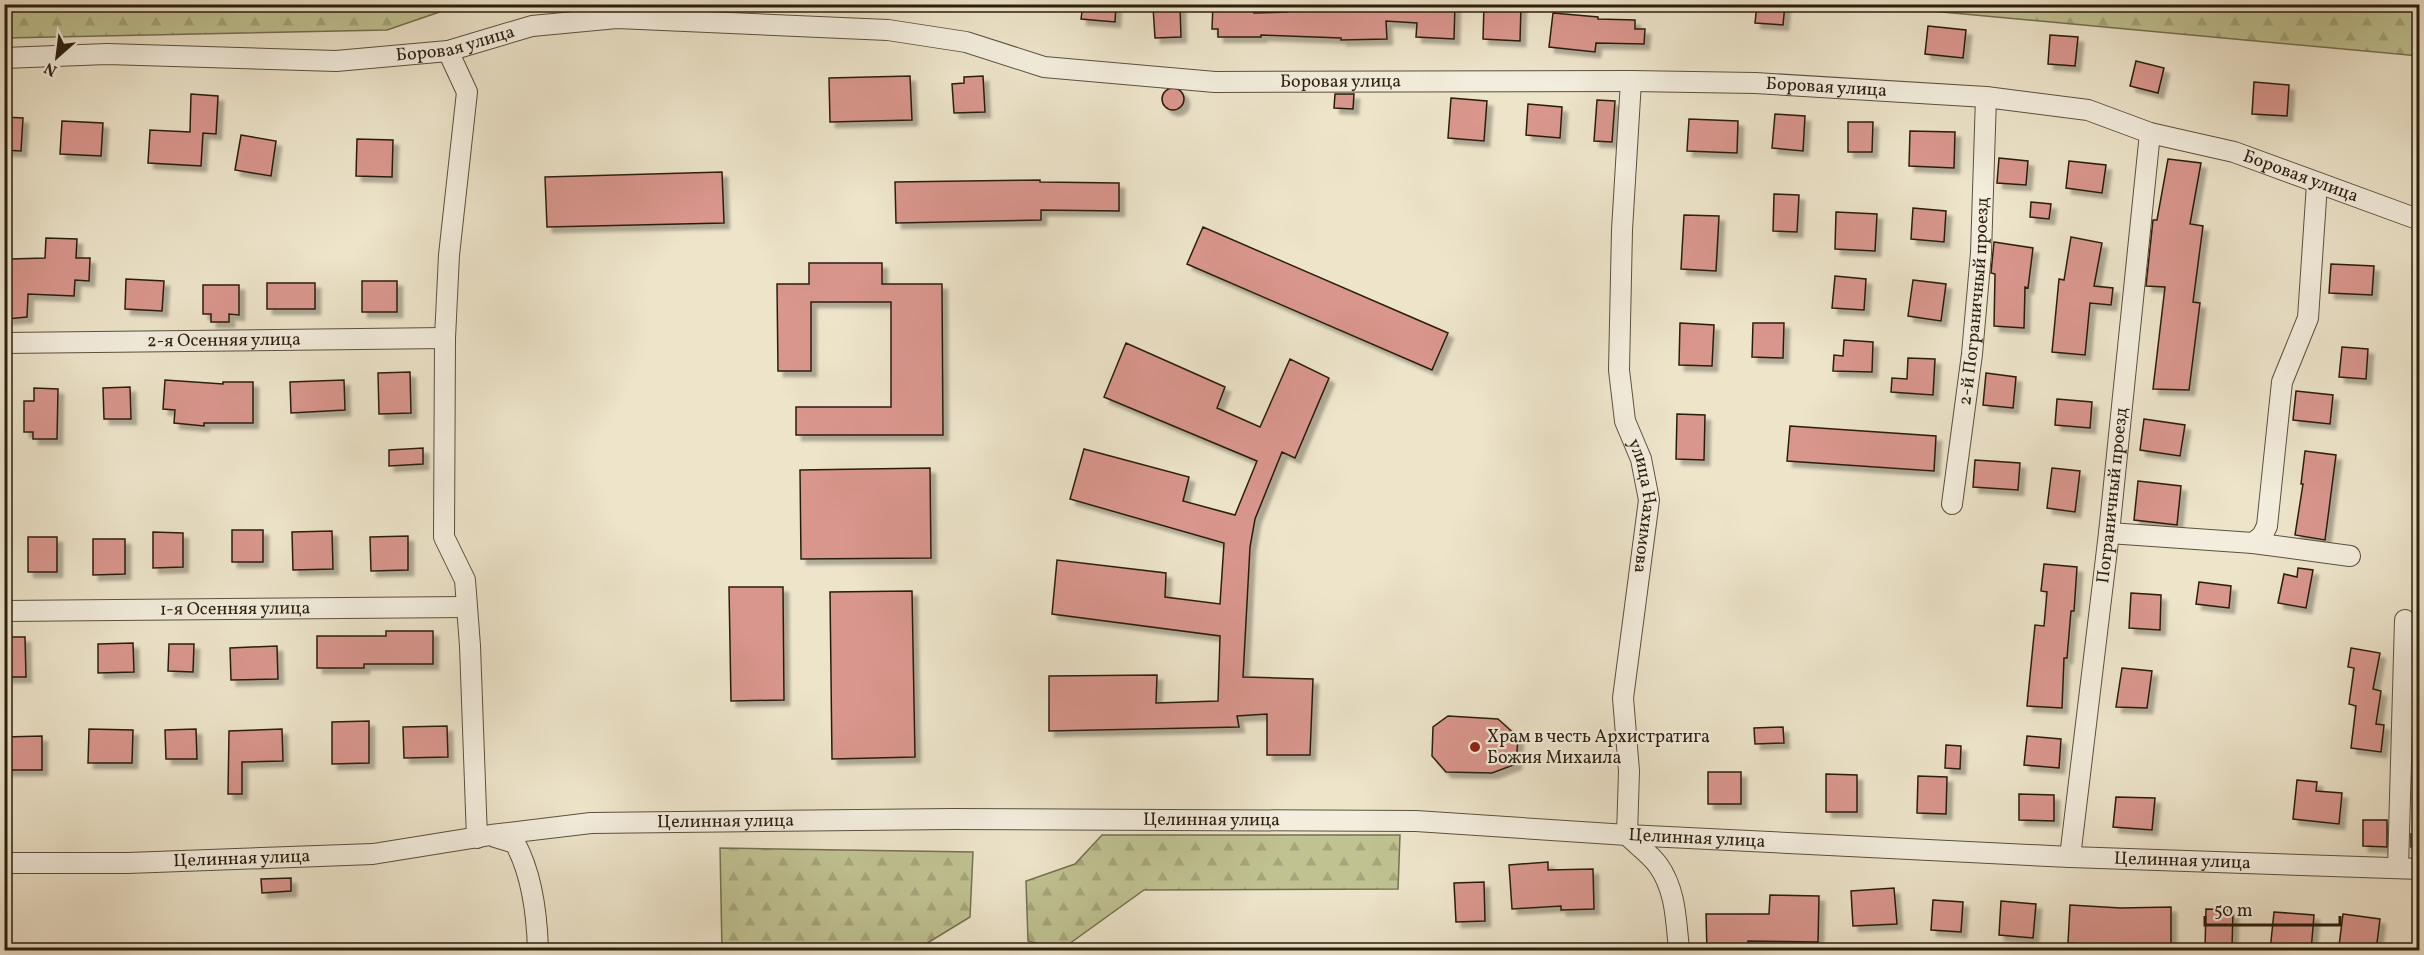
<svg xmlns="http://www.w3.org/2000/svg" width="2424" height="955" font-family="Vollkorn,serif">
	<defs>
		<pattern id="forest-firs" width="22" height="20" patternUnits="userSpaceOnUse" patternTransform="scale(1.5)"><rect width="22" height="20" fill="#c0c292"/><path d="M5 1l3.5 6h-7zM16 11l3.5 6h-7z" fill="#a5a67d"/></pattern>
		<filter id="shadow"><feDropShadow dx="5.5" dy="5.5" stdDeviation="1.5" flood-color="#0004"/></filter>
	</defs>
	<rect width="100%" height="100%" fill="#ede4ca"/>
	<filter id="stains"><feTurbulence type="fractalNoise" baseFrequency=".00333" numOctaves="4"/><feColorMatrix values="0 0 0 0 .2 0 0 0 0 .09 0 0 0 0 .02 0 0 0 .5 -.17"/></filter>
	<radialGradient id="worn" r=".72"><stop offset=".6" stop-color="#630" stop-opacity="0"/><stop offset="1" stop-color="#630" stop-opacity=".3"/></radialGradient>
	<path fill="url(#forest-firs)" stroke="#767050" stroke-width="1.5" d="M 4,5 L 5,4 L 460,5 L 387,30 L 5,38 Z
		M 1866,5 L 2419,5 L 2419,56 Z
		M 1102,835 L 1400,835 L 1398,889 L 1144,890 L 1062,949 L 1028,941 L 1026,881 L 1075,864 Z
		M 720,848 L 973,852 L 970,917 L 916,950 L 722,950 Z"/>
	<path fill="#d9968d" stroke="#2b1e0e" stroke-width="1.5" filter="url(#shadow)" d="M 1083,4 L 1116,4 L 1115,22 L 1081,19 Z
		M 1213,4 L 1254,4 L 1254,13 L 1287,12 L 1287,4 L 1455,4 L 1454,39 L 1416,37 L 1417,23 L 1386,21 L 1387,39 L 1341,40 L 1341,38 L 1261,35 L 1261,37 L 1218,37 L 1218,29 L 1212,29 Z
		M 1757,4 L 1785,4 L 1783,25 L 1755,23 Z
		M 1484,5 L 1521,6 L 1520,41 L 1483,39 Z
		M 1180,6 L 1181,37 L 1155,38 L 1153,7 Z
		M 1553,13 L 1598,17 L 1598,19 L 1635,20 L 1635,29 L 1645,29 L 1644,44 L 1596,43 L 1595,52 L 1549,47 Z
		M 1928,26 L 1966,30 L 1963,58 L 1925,54 Z
		M 2050,35 L 2078,37 L 2075,66 L 2048,64 Z
		M 2136,61 L 2164,68 L 2158,93 L 2130,86 Z
		M 910,76 L 912,120 L 830,122 L 829,78 Z
		M 983,76 L 985,112 L 954,113 L 952,84 L 964,83 L 964,77 Z
		M 2254,82 L 2289,85 L 2287,116 L 2252,114 Z
		M1162 99a11 11 0 1 1 22 0a11 11 0 1 1-22 0Z
		M 191,94 L 218,96 L 216,134 L 203,133 L 201,166 L 148,163 L 150,130 L 190,132 Z
		M 1335,94 L 1354,94 L 1353,109 L 1334,108 Z
		M 1451,98 L 1487,101 L 1484,141 L 1448,138 Z
		M 1597,100 L 1615,101 L 1612,142 L 1594,141 Z
		M 1528,104 L 1562,107 L 1560,138 L 1526,135 Z
		M 1775,114 L 1805,116 L 1803,151 L 1772,148 Z
		M 4,117 L 23,118 L 21,151 L 4,150 Z
		M 1689,119 L 1738,121 L 1737,153 L 1687,151 Z
		M 62,121 L 103,123 L 101,156 L 60,154 Z
		M 1848,122 L 1873,122 L 1872,152 L 1848,152 Z
		M 1910,131 L 1955,132 L 1954,168 L 1909,166 Z
		M 241,135 L 276,141 L 271,176 L 235,170 Z
		M 357,139 L 393,140 L 392,177 L 356,176 Z
		M 1999,158 L 2028,161 L 2026,185 L 1997,183 Z
		M 2168,159 L 2201,163 L 2190,224 L 2203,226 L 2193,302 L 2200,303 L 2189,390 L 2153,389 L 2165,287 L 2146,286 L 2153,220 L 2157,220 Z
		M 2069,161 L 2106,165 L 2102,193 L 2066,188 Z
		M 722,172 L 724,223 L 547,227 L 545,177 Z
		M 1040,180 L 1040,182 L 1119,183 L 1119,211 L 1041,210 L 1041,220 L 896,223 L 895,182 Z
		M 1774,194 L 1799,195 L 1797,232 L 1773,231 Z
		M 2031,202 L 2051,204 L 2049,219 L 2030,217 Z
		M 1913,208 L 1946,211 L 1944,242 L 1911,239 Z
		M 1836,212 L 1877,214 L 1875,251 L 1835,249 Z
		M 1684,215 L 1719,216 L 1716,271 L 1681,269 Z
		M 1203,227 L 1448,333 L 1432,370 L 1187,264 Z
		M 2071,237 L 2102,243 L 2094,286 L 2113,288 L 2111,305 L 2090,303 L 2085,355 L 2052,352 L 2059,279 L 2064,280 Z
		M 46,238 L 77,239 L 76,258 L 90,258 L 89,281 L 75,280 L 74,296 L 28,294 L 27,317 L 7,319 L 10,259 L 45,258 Z
		M 1994,242 L 2033,248 L 2028,288 L 2025,287 L 2024,328 L 1994,326 L 1995,274 L 1991,273 Z
		M 809,263 L 882,263 L 882,284 L 942,284 L 943,435 L 796,435 L 796,407 L 891,407 L 891,302 L 811,302 L 811,371 L 778,371 L 777,284 L 809,284 Z
		M 2331,264 L 2374,266 L 2372,295 L 2329,293 Z
		M 1835,276 L 1866,279 L 1864,310 L 1832,308 Z
		M 126,279 L 164,281 L 162,311 L 125,309 Z
		M 1913,280 L 1946,284 L 1941,321 L 1908,316 Z
		M 362,281 L 397,281 L 397,312 L 362,312 Z
		M 267,283 L 315,283 L 315,309 L 267,309 Z
		M 203,285 L 239,285 L 239,315 L 229,314 L 229,322 L 211,322 L 211,314 L 203,314 Z
		M 1680,323 L 1714,325 L 1712,366 L 1679,365 Z
		M 1753,323 L 1784,323 L 1783,358 L 1752,357 Z
		M 1844,340 L 1873,342 L 1872,372 L 1833,371 L 1834,355 L 1843,356 Z
		M 1126,343 L 1225,387 L 1217,408 L 1260,427 L 1290,359 L 1329,378 L 1295,458 L 1282,452 L 1255,519 L 1250,547 L 1243,677 L 1313,679 L 1310,755 L 1267,755 L 1267,714 L 1237,716 L 1239,727 L 1049,731 L 1049,676 L 1157,675 L 1156,703 L 1218,701 L 1220,636 L 1052,614 L 1057,560 L 1166,573 L 1165,597 L 1220,604 L 1224,543 L 1070,499 L 1084,449 L 1189,477 L 1183,501 L 1235,515 L 1257,461 L 1104,397 Z
		M 2342,347 L 2368,349 L 2366,379 L 2339,377 Z
		M 1908,358 L 1935,359 L 1933,395 L 1891,392 L 1892,378 L 1907,379 Z
		M 410,372 L 411,413 L 379,414 L 378,373 Z
		M 1986,373 L 2016,377 L 2013,408 L 1983,405 Z
		M 165,380 L 223,384 L 223,382 L 253,382 L 253,423 L 204,423 L 204,426 L 174,423 L 175,410 L 163,409 Z
		M 344,380 L 345,410 L 291,413 L 290,382 Z
		M 130,387 L 131,419 L 104,419 L 103,388 Z
		M 34,388 L 58,389 L 57,439 L 33,439 L 33,432 L 24,432 L 24,401 L 34,401 Z
		M 2296,391 L 2333,395 L 2330,424 L 2293,420 Z
		M 2057,399 L 2092,402 L 2090,428 L 2055,425 Z
		M 1677,414 L 1705,415 L 1704,460 L 1676,459 Z
		M 2144,419 L 2185,425 L 2180,456 L 2140,450 Z
		M 1790,426 L 1936,436 L 1934,471 L 1787,461 Z
		M 423,448 L 423,464 L 389,466 L 389,450 Z
		M 2305,451 L 2336,455 L 2325,540 L 2295,535 L 2303,484 L 2301,484 Z
		M 1975,460 L 2020,463 L 2018,490 L 1973,487 Z
		M 930,468 L 931,558 L 801,559 L 800,470 Z
		M 2052,468 L 2080,471 L 2075,512 L 2047,508 Z
		M 2138,481 L 2181,486 L 2177,525 L 2134,520 Z
		M 232,530 L 263,530 L 263,562 L 232,562 Z
		M 332,531 L 333,569 L 293,570 L 292,532 Z
		M 153,532 L 183,533 L 183,567 L 153,568 Z
		M 408,536 L 408,570 L 371,571 L 370,537 Z
		M 28,537 L 57,537 L 57,572 L 28,572 Z
		M 93,539 L 125,539 L 125,574 L 93,575 Z
		M 2044,564 L 2077,567 L 2074,611 L 2071,611 L 2067,658 L 2064,658 L 2062,708 L 2027,706 L 2035,625 L 2044,626 L 2047,592 L 2041,591 Z
		M 2298,568 L 2313,570 L 2306,608 L 2278,603 L 2284,574 L 2297,577 Z
		M 2199,582 L 2231,586 L 2229,608 L 2196,604 Z
		M 729,587 L 783,587 L 784,700 L 731,701 Z
		M 912,591 L 915,757 L 832,759 L 830,592 Z
		M 2131,593 L 2161,595 L 2160,630 L 2129,628 Z
		M 386,631 L 433,631 L 433,664 L 364,664 L 364,668 L 317,668 L 317,636 L 386,636 Z
		M 4,637 L 25,637 L 26,677 L 4,677 Z
		M 133,643 L 134,672 L 98,673 L 98,644 Z
		M 169,644 L 194,644 L 193,672 L 168,671 Z
		M 277,646 L 278,679 L 231,680 L 230,648 Z
		M 2351,648 L 2380,653 L 2373,689 L 2381,691 L 2376,724 L 2384,725 L 2381,752 L 2351,748 L 2356,706 L 2349,704 L 2354,668 L 2348,667 Z
		M 2122,668 L 2152,671 L 2147,708 L 2116,707 Z
		M 1448,716 L 1498,719 L 1518,737 L 1516,764 L 1492,773 L 1446,772 L 1432,756 L 1433,727 Z
		M 369,721 L 369,763 L 332,764 L 332,722 Z
		M 447,726 L 448,757 L 404,758 L 403,727 Z
		M 1783,727 L 1784,743 L 1755,744 L 1754,728 Z
		M 89,729 L 133,730 L 132,763 L 88,763 Z
		M 196,729 L 197,759 L 166,759 L 165,730 Z
		M 282,729 L 283,761 L 242,762 L 242,794 L 228,794 L 229,731 Z
		M 42,736 L 42,770 L 4,770 L 4,737 Z
		M 2027,736 L 2061,739 L 2059,768 L 2024,765 Z
		M 1946,745 L 1961,746 L 1960,769 L 1945,768 Z
		M 1708,772 L 1741,772 L 1741,804 L 1708,804 Z
		M 1826,774 L 1857,775 L 1857,812 L 1826,812 Z
		M 1918,776 L 1947,777 L 1946,814 L 1917,813 Z
		M 2297,780 L 2317,782 L 2316,791 L 2342,793 L 2339,824 L 2293,819 Z
		M 2019,794 L 2054,795 L 2054,821 L 2019,820 Z
		M 2116,797 L 2155,798 L 2152,830 L 2113,827 Z
		M 2363,820 L 2387,820 L 2387,847 L 2363,846 Z
		M 2420,833 L 2420,847 L 2411,847 L 2411,834 Z
		M 1548,862 L 1548,870 L 1593,869 L 1594,909 L 1561,910 L 1561,906 L 1512,909 L 1509,865 Z
		M 291,878 L 291,891 L 262,893 L 261,879 Z
		M 1484,882 L 1485,921 L 1456,922 L 1454,883 Z
		M 1894,888 L 1897,924 L 1853,926 L 1851,891 Z
		M 1770,895 L 1819,896 L 1818,942 L 1748,941 L 1748,951 L 1707,951 L 1706,914 L 1769,914 Z
		M 1933,900 L 1963,902 L 1961,932 L 1931,930 Z
		M 2001,901 L 2036,904 L 2033,938 L 1999,935 Z
		M 2070,905 L 2121,908 L 2171,907 L 2171,946 L 2120,946 L 2068,943 Z
		M 2206,909 L 2233,910 L 2232,948 L 2205,948 Z
		M 2274,912 L 2314,915 L 2311,951 L 2270,951 Z
		M 2343,914 L 2380,919 L 2376,951 L 2339,946 Z"/>
	<g fill="none" stroke-linecap="round" stroke-linejoin="round">
		<defs>
			<g id="street">
				<path d="M 448,51 L 467,92 L 449,255 L 445,338 L 444,537 L 465,580 L 470,646 L 477,838"/>
				<path id="s1" d="M 4,58 L 107,54 L 336,61 L 448,51 L 532,26 L 617,18 L 888,30 L 966,42 L 1044,67 L 1215,82 L 1631,81 L 1755,83 L 1986,97 L 2088,110 L 2150,133 L 2234,152 L 2420,220"/>
				<path id="s2" d="M 1631,81 L 1622,230 L 1619,370 L 1625,421 L 1641,459 L 1649,500 L 1623,698 L 1629,771 L 1627,835 C 1637,845 1650,854 1658,865 C 1676,890 1676,921 1679,950"/>
				<path id="s3" d="M 4,343 L 445,338"/>
				<path id="s4" d="M 1952,504 L 1972,354 L 1981,253 L 1986,97"/>
				<path d="M 2109,533 L 2253,543 L 2262,536 L 2267,526 L 2282,382 L 2308,318 L 2317,184"/>
				<path d="M 2253,543 L 2350,556"/>
				<path id="s5" d="M 4,611 L 466,607"/>
				<path d="M 495,837 L 515,843 C 532,874 537,915 538,950"/>
				<path id="s6" d="M 2070,857 L 2109,533 L 2150,133"/>
				<path id="s7" d="M 4,863 L 128,863 L 373,854 L 491,835 L 591,823 L 953,819 L 1416,821 L 1627,835 L 2070,857 L 2420,869"/>
				<path d="M 2398,868 L 2405,620"/>
			</g>
		</defs>
		<use href="#street" stroke="#5c503d" stroke-width="22"/>
		<use href="#street" stroke="#f3eddd" stroke-width="20"/>
	</g>
	<circle fill="#8f2418" stroke="#f3eddd" stroke-width="2" cx="1475" cy="747" r="6"/>
	<g text-anchor="middle" dominant-baseline="central" stroke-width="4.5" stroke-linejoin="round" paint-order="stroke">
		<g font-size="18" fill="#2b1e0e" stroke="#f3eddd">
			<text stroke="none"><textPath href="#s1" startOffset="453">Боровая улица</textPath></text>
			<text stroke="none"><textPath href="#s1" startOffset="1347">Боровая улица</textPath></text>
			<text stroke="none"><textPath href="#s1" startOffset="1833">Боровая улица</textPath></text>
			<text stroke="none"><textPath href="#s1" startOffset="2319">Боровая улица</textPath></text>
			<text stroke="none"><textPath href="#s4" startOffset="204">2-й Пограничный проезд</textPath></text>
			<text stroke="none"><textPath href="#s3" startOffset="220">2-я Осенняя улица</textPath></text>
			<text stroke="none"><textPath href="#s6" startOffset="364">Пограничный проезд</textPath></text>
			<text stroke="none"><textPath href="#s2" startOffset="429">улица Нахимова</textPath></text>
			<text stroke="none"><textPath href="#s5" startOffset="231">1-я Осенняя улица</textPath></text>
			<text stroke="none"><textPath href="#s7" startOffset="1210">Целинная улица</textPath></text>
			<text stroke="none"><textPath href="#s7" startOffset="724">Целинная улица</textPath></text>
			<text stroke="none"><textPath href="#s7" startOffset="1696">Целинная улица</textPath></text>
			<text stroke="none"><textPath href="#s7" startOffset="238">Целинная улица</textPath></text>
			<text stroke="none"><textPath href="#s7" startOffset="2182">Целинная улица</textPath></text>
		</g>
		<g font-size="18" fill="#2b1e0e" stroke="#f3eddd" text-anchor="start">
			<text x="1487" y="737">Храм в честь Архистратига<tspan x="1487" dy="21">Божия Михаила</tspan></text>
		</g>
	</g>
	<rect width="2424" height="955" fill="none" stroke="#ede4ca" stroke-width="24"/>
	<rect x="6" y="6" width="2412" height="943" fill="none" stroke="#2b1e0e" stroke-width="3"/>
	<rect x="12" y="12" width="2400" height="931" fill="none" stroke="#2b1e0e" stroke-width="1.5"/>
	<g transform="translate(57 57) rotate(208)" stroke="#f3eddd" stroke-width="4.5" paint-order="stroke">
	<path d="M0-4.5L10 22L0 15L-10 22Z" fill="#2b1e0e"/>
	<text y="-9" font-size="16" font-weight="bold" text-anchor="middle" fill="#2b1e0e">N</text>
	</g>
	<path d="M2205 916v9h135v-9" fill="none" stroke="#2b1e0e" stroke-width="3"/>
	<text x="2214" y="916" font-size="18" fill="#2b1e0e" stroke="#f3eddd" stroke-width="4.5" paint-order="stroke">50 m</text>
	<rect width="100%" height="100%" filter="url(#stains)"/>
	<rect width="100%" height="100%" fill="url(#worn)"/>
</svg>
